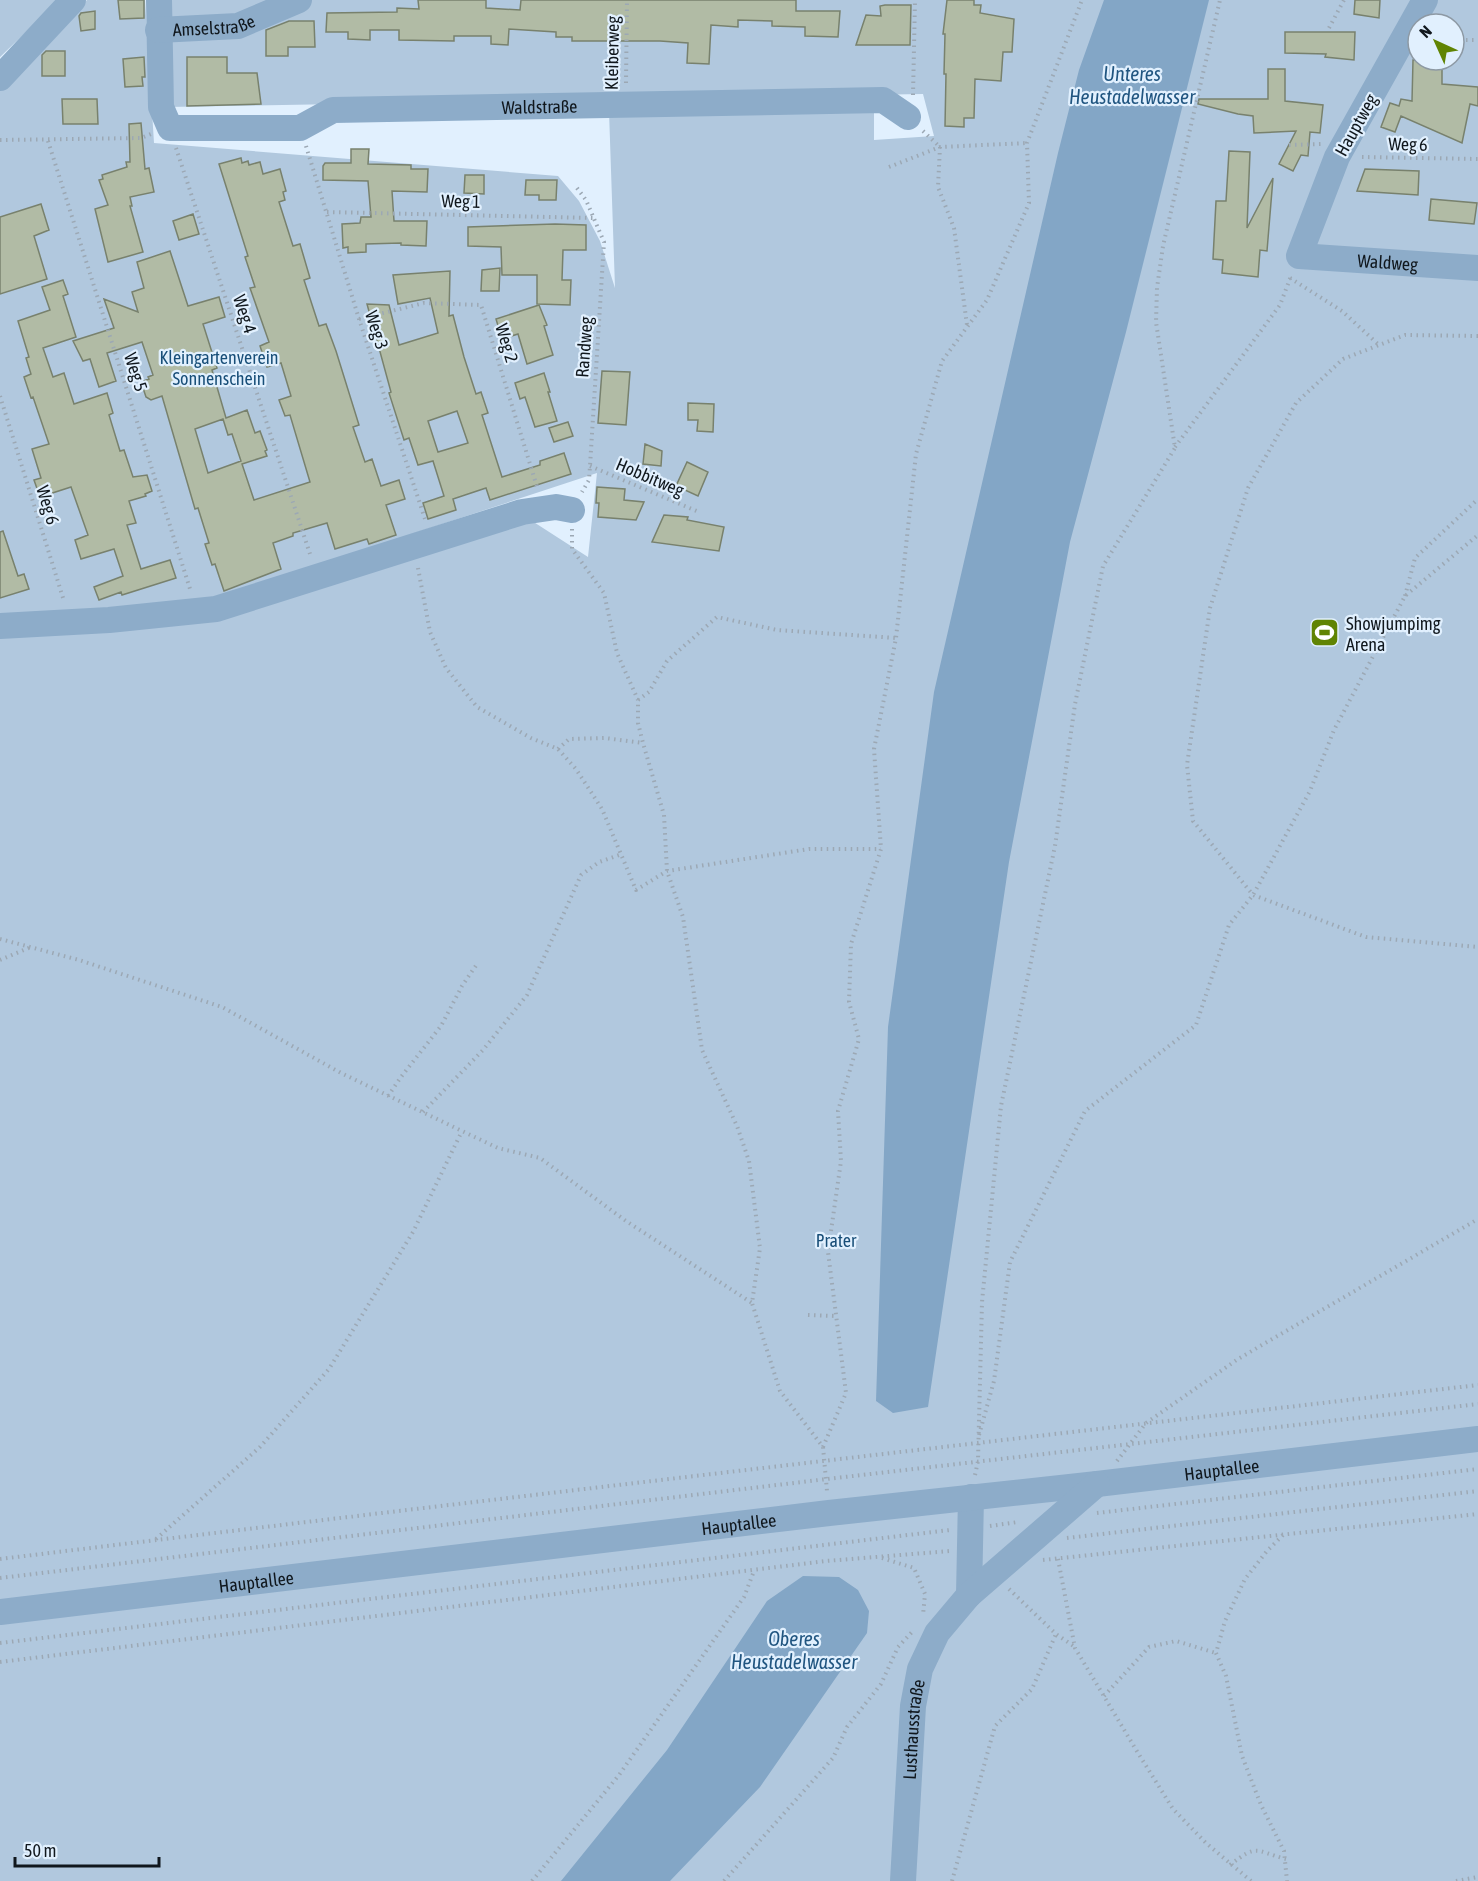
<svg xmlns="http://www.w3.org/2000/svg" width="1478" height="1881" font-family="'Asap Condensed',sans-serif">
	<rect width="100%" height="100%" fill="#e1f0fe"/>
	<path fill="#b1c8de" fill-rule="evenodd" d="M 0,0 L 59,0 L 0,57 Z
		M 87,0 L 145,0 L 154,143 L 558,176 L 579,201 L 600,241 L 615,288 L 609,111 L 874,106 L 874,140 L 934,136 L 923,94 L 167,107 L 169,0 L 1478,0 L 1478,1881 L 0,1881 L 0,634 L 237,611 L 529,519 L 588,557 L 597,473 L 193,606 L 0,619 L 0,89 ZM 1418,24 L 1454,24 L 1454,60 L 1418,60 Z"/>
	<path fill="#83a6c6" d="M 1104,0 L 1209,0 L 1126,332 L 1070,542 L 1009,862 L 928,1407 L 893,1413 L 876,1401 L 888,1027 L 934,692 L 1058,153 L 1079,70 Z
		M 803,1576 L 839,1577 L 858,1590 L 869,1611 L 867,1633 L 760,1787 L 670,1881 L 561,1881 L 667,1750 L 767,1601 Z"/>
	<path fill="#b1bba5" stroke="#78816d" stroke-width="1.5" fill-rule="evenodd" d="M 118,0 L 144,0 L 144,18 L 120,19 Z
		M 418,0 L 486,0 L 486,8 L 520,10 L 521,0 L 796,0 L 796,11 L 840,11 L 838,37 L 805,36 L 805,27 L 772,26 L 772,21 L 738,20 L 738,27 L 711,25 L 709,64 L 687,63 L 688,43 L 660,41 L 572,41 L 572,37 L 556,37 L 556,32 L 509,29 L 508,45 L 491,44 L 491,36 L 454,36 L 454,41 L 399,40 L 399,30 L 370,30 L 370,40 L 348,39 L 348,32 L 326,32 L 327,13 L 397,12 L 397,8 L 419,9 Z
		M 947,0 L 974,0 L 974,5 L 981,5 L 980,13 L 1014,19 L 1012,52 L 1003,52 L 1001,81 L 975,79 L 974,118 L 964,118 L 964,127 L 945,126 L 946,74 L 944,74 L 945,34 L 943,34 Z
		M 1355,0 L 1380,0 L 1379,18 L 1354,14 Z
		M 885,5 L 911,5 L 910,45 L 856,45 L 866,15 L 881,16 L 880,6 Z
		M 95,11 L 95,29 L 81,31 L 79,16 L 81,13 Z
		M 289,21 L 314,21 L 315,47 L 288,47 L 288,56 L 266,56 L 266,30 Z
		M 1285,32 L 1355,32 L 1354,60 L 1325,57 L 1326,54 L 1285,53 Z
		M 46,51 L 65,51 L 65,76 L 42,76 L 42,55 Z
		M 144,57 L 145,77 L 142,77 L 143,86 L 125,87 L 123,59 Z
		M 187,57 L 227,57 L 227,73 L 257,73 L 261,104 L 187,106 Z
		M 1413,60 L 1442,60 L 1442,84 L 1478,87 L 1478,106 L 1470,104 L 1462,143 L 1401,116 L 1395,132 L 1381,127 L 1390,103 L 1399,106 L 1401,99 L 1412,101 Z
		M 1268,69 L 1285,69 L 1285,101 L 1323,105 L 1320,133 L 1310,132 L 1308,156 L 1301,155 L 1293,171 L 1279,164 L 1296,131 L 1254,133 L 1253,116 L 1238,114 L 1198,104 L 1199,99 L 1268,99 Z
		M 62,99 L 97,99 L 98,124 L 63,124 Z
		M 141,123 L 145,169 L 149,168 L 154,192 L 130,197 L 132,206 L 130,206 L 143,252 L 108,262 L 95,209 L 108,205 L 99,180 L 103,179 L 102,175 L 127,167 L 126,162 L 130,162 L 129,124 Z
		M 351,149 L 369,149 L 368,164 L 411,165 L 411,169 L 428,169 L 427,192 L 392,191 L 394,221 L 427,221 L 426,246 L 401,245 L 401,243 L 366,244 L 366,252 L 348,253 L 348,247 L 343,248 L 342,224 L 360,223 L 361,217 L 371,217 L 368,181 L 323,180 L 323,166 L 325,163 L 351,163 Z
		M 1229,151 L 1250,152 L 1247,228 L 1273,178 L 1267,251 L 1260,250 L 1258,277 L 1222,273 L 1223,260 L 1213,259 L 1216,201 L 1226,201 Z
		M 241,158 L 242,163 L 248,161 L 249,165 L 260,162 L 263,174 L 280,169 L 286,191 L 283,192 L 285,200 L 279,202 L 293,246 L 300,244 L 310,278 L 304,280 L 319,326 L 326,324 L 336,351 L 359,425 L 353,427 L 365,462 L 372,459 L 381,486 L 399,480 L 405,499 L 386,505 L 396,535 L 369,544 L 367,539 L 335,549 L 327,523 L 293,533 L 293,536 L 273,543 L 281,569 L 224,591 L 215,564 L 212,565 L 205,544 L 209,543 L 198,508 L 195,509 L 162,396 L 151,400 L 146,397 L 141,382 L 149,379 L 148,377 L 153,375 L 142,342 L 107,353 L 116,381 L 99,387 L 90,359 L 83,361 L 73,341 L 114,328 L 104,299 L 138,312 L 132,292 L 144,288 L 137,262 L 170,251 L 188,306 L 219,297 L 225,317 L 203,324 L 217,368 L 212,370 L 226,418 L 247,410 L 255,433 L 260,431 L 267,450 L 265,451 L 267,456 L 242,464 L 254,500 L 310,482 L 290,415 L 285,416 L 279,400 L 291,396 L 281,363 L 267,367 L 260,346 L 269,342 L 250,288 L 255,287 L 245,257 L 248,256 L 219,164 ZM 223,419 L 228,435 L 232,434 L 241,461 L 208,473 L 195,429 Z
		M 1365,169 L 1419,171 L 1418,195 L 1357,191 Z
		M 465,175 L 484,175 L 484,194 L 464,193 Z
		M 526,180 L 557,180 L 556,200 L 539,200 L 539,195 L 525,195 Z
		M 1431,199 L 1477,203 L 1474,224 L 1429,220 Z
		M 41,204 L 49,230 L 34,236 L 47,279 L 0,294 L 0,217 Z
		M 193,214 L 199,234 L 179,240 L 173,221 Z
		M 555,224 L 586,225 L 586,250 L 563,250 L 562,280 L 571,280 L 570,305 L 537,304 L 537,275 L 502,275 L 501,247 L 468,246 L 468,227 Z
		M 500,268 L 499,291 L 481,291 L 482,270 Z
		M 450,271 L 449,316 L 453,315 L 464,357 L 476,394 L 481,392 L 488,413 L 482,415 L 502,477 L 540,465 L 540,461 L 564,453 L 571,474 L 490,500 L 486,488 L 453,499 L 456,510 L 428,519 L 423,503 L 444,496 L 433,461 L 418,465 L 409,438 L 404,440 L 389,393 L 391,392 L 367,304 L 389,305 L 399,345 L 438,333 L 430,298 L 398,304 L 393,275 ZM 457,411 L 468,443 L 438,452 L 428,421 Z
		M 63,280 L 68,294 L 63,296 L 76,337 L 43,348 L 53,377 L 64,373 L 74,404 L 107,393 L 113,413 L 109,415 L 120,451 L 124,450 L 133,477 L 147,475 L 152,491 L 145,494 L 146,496 L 129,501 L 136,523 L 127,525 L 141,569 L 170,560 L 176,578 L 122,595 L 121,592 L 99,600 L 94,587 L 123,576 L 114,549 L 81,559 L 75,540 L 88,535 L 71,487 L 40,497 L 34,480 L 41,478 L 32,449 L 49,444 L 33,397 L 31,398 L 24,377 L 31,374 L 26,358 L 29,357 L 18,321 L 50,310 L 42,287 Z
		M 539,305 L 547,325 L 544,326 L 553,355 L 527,364 L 518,334 L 502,339 L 496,319 Z
		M 602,371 L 630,372 L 626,425 L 598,423 Z
		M 544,373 L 550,392 L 548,392 L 557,421 L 535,427 L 525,397 L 520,399 L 515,383 Z
		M 688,403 L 714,404 L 713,432 L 697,431 L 698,420 L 688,420 Z
		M 568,422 L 573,436 L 554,442 L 549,428 Z
		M 645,444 L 662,451 L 661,466 L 643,464 Z
		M 687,462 L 708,472 L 698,496 L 676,486 Z
		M 597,487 L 625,489 L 624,500 L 644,502 L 636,520 L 598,517 L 599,503 L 596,503 Z
		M 664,515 L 688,517 L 687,520 L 724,527 L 719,551 L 652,542 Z
		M 3,531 L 18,576 L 24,574 L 29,589 L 0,598 L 0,532 Z"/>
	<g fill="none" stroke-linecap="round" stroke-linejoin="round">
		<path stroke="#9ca8b4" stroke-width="4" stroke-dasharray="1.5 4.5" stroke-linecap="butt" d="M 1329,28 L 1344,0
			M 1454,40 L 1478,40
			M 626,83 L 627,0
			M 913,95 L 915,0
			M 923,131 L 940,147
			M 0,140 L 141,138 L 151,134
			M 48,141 L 191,592
			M 1289,145 L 1322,144
			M 306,146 L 359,319 L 426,522
			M 940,147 L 938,187 L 954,228 L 967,325
			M 176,148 L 311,557
			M 1362,157 L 1478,159
			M 889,167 L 940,147 L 1027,143
			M 577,188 L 586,200 L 604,242 L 590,466 L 589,480 L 582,492
			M 327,212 L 594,218
			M 1290,278 L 1342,311 L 1379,345
			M 359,319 L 424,303 L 481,305 L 538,490
			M 1478,336 L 1405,335 L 1343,359 L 1296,403 L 1248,488 L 1210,608 L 1187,765 L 1193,821 L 1253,895 L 1366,937 L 1478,947
			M 0,396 L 64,601
			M 1175,447 L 1280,305 L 1291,276
			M 590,466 L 699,512
			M 572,529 L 572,549 L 604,593 L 617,653 L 638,700 L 638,723 L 643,743 L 664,815 L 667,871 L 683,917 L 702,1050 L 737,1126 L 749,1161 L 760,1248 L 752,1303 L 780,1391 L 823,1447 L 827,1491
			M 418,568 L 430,632 L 446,668 L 477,707 L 531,738 L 558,749 L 576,769 L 602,809 L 636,890 L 667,871 L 809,849 L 881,849
			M 1405,596 L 1415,558 L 1478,499
			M 638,700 L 649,692 L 667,661 L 717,617 L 777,630 L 896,638
			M 558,749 L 569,739 L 605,738 L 643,743
			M 0,939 L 79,960 L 222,1007 L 341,1073 L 462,1131 L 498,1148 L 540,1158 L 626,1221 L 752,1303
			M 0,960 L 31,947
			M 388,1096 L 401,1077 L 441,1026 L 462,986 L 477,964
			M 423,1112 L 483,1050 L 527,995 L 581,875 L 599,862 L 622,854
			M 808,1315 L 836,1316
			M 979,1435 L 994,1381 L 1010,1262 L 1085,1111 L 1196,1025 L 1229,925 L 1253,895 L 1310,791 L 1334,730 L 1405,596 L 1478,535
			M 823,1447 L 846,1393 L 828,1252 L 841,1161 L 838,1111 L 859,1039 L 849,1002 L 851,944 L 881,849 L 874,749 L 896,638 L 916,454 L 942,361 L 987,300 L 1029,203 L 1027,143 L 1082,0
			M 1117,1461 L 1146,1423 L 1238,1359 L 1478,1219
			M 975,1475 L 978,1461 L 982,1302 L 1001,1106 L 1055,846 L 1075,704 L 1103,566 L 1175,448 L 1156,322 L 1157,288 L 1163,246 L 1220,0
			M 1097,1513 L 1478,1469
			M 990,1526 L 1018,1522
			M 1283,1535 L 1267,1551 L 1245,1579 L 1225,1621 L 1216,1653 L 1226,1676 L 1242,1756 L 1261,1805 L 1284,1851 L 1287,1881
			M 1067,1538 L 1478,1491
			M 156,1539 L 260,1447 L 329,1369 L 413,1232 L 462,1131
			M 882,1558 L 914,1568 L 925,1594 L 923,1615
			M 0,1559 C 492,1499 985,1442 1478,1385
			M 1058,1559 L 1075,1648 L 1138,1753 L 1173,1809 L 1206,1843 L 1251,1881
			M 1043,1560 L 1478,1514
			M 0,1578 L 827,1479 L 1478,1404
			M 1009,1589 L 1056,1634 L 1075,1647
			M 0,1643 L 950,1530
			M 0,1662 L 826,1561 L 950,1551
			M 1104,1696 L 1149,1647 L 1176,1641 L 1216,1653
			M 1230,1865 C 1258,1843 1255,1851 1286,1859
			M 532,1881 L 619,1775 L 744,1597 L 754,1571
			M 724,1881 L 833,1758 L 847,1727 L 881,1684 L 898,1647 L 912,1632
			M 952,1881 L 995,1726 L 1032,1689 L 1056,1634
			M 1456,1881 L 1478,1877"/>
		<g stroke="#8dacc9" stroke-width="26">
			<path id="s1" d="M 159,0 L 161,107 L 170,128 L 300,128 L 333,110 L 883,100 L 908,117"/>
			<path id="s2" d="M 1425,0 L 1337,157 L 1299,256 L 1478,268"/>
			<path id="s3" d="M 158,30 L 238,26 L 299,0"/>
			<path d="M 0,78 L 73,0"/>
			<path d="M 0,626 L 109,620 L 216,609 L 522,512 L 556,507 L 572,510"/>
			<path d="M 969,1595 L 971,1497"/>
			<path id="s4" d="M 0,1612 L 829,1513 L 1097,1484 L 1478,1439"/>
			<path id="s5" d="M 903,1881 L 913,1706 L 920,1669 L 937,1633 L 969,1595 L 1097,1484"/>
		</g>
	</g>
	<defs>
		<symbol id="stadium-square" viewBox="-11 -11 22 22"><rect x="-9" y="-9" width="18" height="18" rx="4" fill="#608403" stroke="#e1f0fe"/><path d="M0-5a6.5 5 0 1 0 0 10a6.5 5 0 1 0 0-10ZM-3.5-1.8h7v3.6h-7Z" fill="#fff"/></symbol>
	</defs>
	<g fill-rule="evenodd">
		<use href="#stadium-square" x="1308" y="616" width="33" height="33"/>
	</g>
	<g text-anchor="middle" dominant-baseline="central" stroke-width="4.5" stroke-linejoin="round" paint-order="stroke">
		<g font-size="18" fill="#10171d" stroke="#e1f0fe">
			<text stroke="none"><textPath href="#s3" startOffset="56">Amselstraße</textPath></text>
			<text transform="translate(612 53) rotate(-89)">Kleiberweg</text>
			<text stroke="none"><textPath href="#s1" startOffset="504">Waldstraße</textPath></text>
			<text transform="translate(1356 125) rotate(-61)">Hauptweg</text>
			<text transform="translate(1408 144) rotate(1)">Weg 6</text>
			<text transform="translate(461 201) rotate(1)">Weg 1</text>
			<text stroke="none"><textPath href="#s2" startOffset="375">Waldweg</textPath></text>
			<text transform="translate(245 314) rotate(72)">Weg 4</text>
			<text transform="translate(377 330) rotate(72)">Weg 3</text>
			<text transform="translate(507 343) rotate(73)">Weg 2</text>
			<text transform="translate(584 347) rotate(-86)">Randweg</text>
			<text transform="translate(136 372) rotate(72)">Weg 5</text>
			<text transform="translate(650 477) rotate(23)">Hobbitweg</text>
			<text transform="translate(48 505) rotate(73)">Weg 6</text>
			<text stroke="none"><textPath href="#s4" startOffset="1230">Hauptallee</textPath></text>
			<text stroke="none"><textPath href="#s4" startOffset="744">Hauptallee</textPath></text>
			<text stroke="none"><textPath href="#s4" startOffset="258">Hauptallee</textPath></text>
			<text stroke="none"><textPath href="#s5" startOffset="152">Lusthausstraße</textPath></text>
		</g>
		<g font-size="18" fill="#184e78" stroke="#e1f0fe">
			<text x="219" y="357">Kleingartenverein<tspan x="219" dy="21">Sonnenschein</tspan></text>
			<text x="836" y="1240">Prater</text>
		</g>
		<g font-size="18" fill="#10171d" stroke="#e1f0fe" text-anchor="start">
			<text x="1346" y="623">Showjumpimg<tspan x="1346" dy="21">Arena</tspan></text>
		</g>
		<g font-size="20" font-style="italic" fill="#205580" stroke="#e1f0fe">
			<text x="1132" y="73">Unteres<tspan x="1132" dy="23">Heustadelwasser</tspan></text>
			<text x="794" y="1638">Oberes<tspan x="794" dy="23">Heustadelwasser</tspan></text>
		</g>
	</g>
	<g transform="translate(1436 42) rotate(315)"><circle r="28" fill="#e1f0fe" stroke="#8d99a4" stroke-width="1.5"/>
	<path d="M0-4.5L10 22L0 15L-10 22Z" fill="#608403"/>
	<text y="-9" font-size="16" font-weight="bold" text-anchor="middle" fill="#10171d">N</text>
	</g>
	<path d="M15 1857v9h144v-9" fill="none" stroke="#10171d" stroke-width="3"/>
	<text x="24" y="1857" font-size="18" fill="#10171d" stroke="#e1f0fe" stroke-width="4.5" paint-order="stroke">50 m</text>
</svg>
